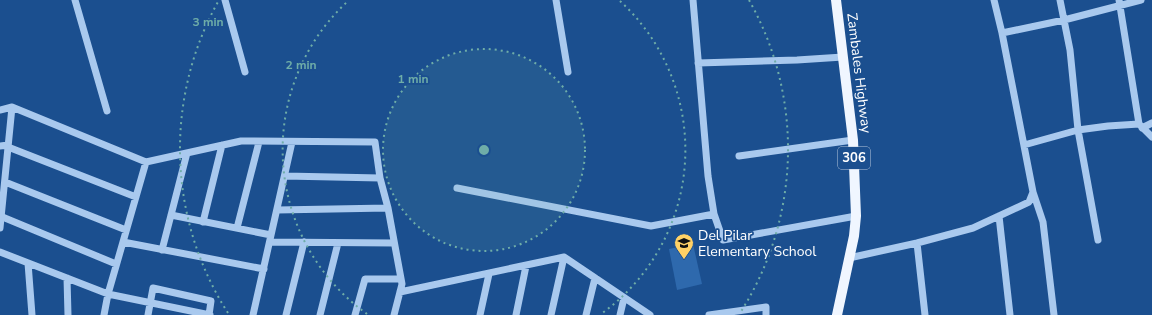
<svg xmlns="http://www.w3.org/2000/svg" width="1152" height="315" font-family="'Nunito Sans',sans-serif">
	<rect width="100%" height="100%" fill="#1b4f8f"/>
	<path fill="#2e69ad" d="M 693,244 L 702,284 L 677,290 L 669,249 Z"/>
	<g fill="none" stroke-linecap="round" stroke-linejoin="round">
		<path stroke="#a9c9ee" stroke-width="7" d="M 75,0 L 107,111
			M 225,0 L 245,72
			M 556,0 L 568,72
			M 693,0 L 708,176 L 714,214 L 723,240 L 856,216
			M 1060,0 L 1070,50 L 1078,130 L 1098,240
			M 1119,0 L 1139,124 L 1152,137
			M 1002,33 L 1064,20 L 1141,0
			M 698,63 L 797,60 L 843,57
			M 0,110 L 12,107
			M 1142,128 L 1152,123
			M 1024,145 L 1078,130 L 1108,126 L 1139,124
			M 0,146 L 8,145
			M 8,147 L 136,197
			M 739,156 L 853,140
			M 285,176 L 380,178
			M 5,182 L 126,230
			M 457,188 L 651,226 L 714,214
			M 1033,192 L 1043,222 L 1054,315
			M 277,210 L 388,208
			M 171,215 L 271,235
			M 0,216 L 116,264
			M 999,216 L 1010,315
			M 203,222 L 222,145
			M 0,228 L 12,107 L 146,162 L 241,141 L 375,142 L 380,178 L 388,208 L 402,284 L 394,315
			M 237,228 L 259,142
			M 123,242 L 264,269
			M 270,242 L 394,243
			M 917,243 L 925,315
			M 162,250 L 187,153
			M 0,252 L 108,294 L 210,315
			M 849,258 L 917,243 L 973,228 L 1029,202 L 1033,192 L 1002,33 L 994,0
			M 28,263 L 32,315
			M 67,278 L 68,315
			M 400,292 L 564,257
			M 104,315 L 108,294 L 146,162
			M 148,315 L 153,288 L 211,301 L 209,315
			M 253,315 L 292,142
			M 286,315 L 304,242
			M 320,315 L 338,243
			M 355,315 L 365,279 L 401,279
			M 480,315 L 489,274
			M 516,315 L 526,266
			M 551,315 L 564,257 L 650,315
			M 586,315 L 595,278
			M 620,315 L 624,298
			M 709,315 L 766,307 L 766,315"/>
		<path stroke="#f0f6ff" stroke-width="10" d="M 836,0 L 853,140 L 856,216 L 854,236 L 837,315"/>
	</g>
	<circle cx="484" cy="150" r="101" fill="#6fada8" fill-opacity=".12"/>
	<g fill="none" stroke="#6fada8" stroke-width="2" stroke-dasharray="2 4">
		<circle cx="484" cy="150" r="101"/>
		<path d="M367 314A202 202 0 0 1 348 1M620 1A202 202 0 0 1 601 314"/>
		<path d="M228 313A304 304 0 0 1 219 0M749 0A304 304 0 0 1 740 313"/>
	</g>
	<defs>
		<symbol id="school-pin" viewBox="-11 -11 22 30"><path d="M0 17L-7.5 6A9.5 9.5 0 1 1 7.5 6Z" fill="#ffd166" stroke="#1b4f8f"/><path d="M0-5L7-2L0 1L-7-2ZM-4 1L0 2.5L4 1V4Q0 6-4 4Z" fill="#111"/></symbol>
	</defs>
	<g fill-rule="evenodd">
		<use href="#school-pin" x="673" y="232" width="22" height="30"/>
	</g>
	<g text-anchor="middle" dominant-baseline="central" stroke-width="3.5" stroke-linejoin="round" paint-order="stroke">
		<rect fill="#1b4f8f" stroke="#bbcadd" stroke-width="1" x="838" y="147" width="32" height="22" rx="3"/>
		<g font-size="13" font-weight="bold" fill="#fff">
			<text x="854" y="158">306</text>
		</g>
		<g font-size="14" fill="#fff" stroke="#1b4f8f">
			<text transform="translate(859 73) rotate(83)">Zambales Highway</text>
		</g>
		<g font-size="14" fill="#fff" stroke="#1b4f8f" text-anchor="start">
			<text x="698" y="235">Del Pilar<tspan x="698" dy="16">Elementary School</tspan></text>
		</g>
	</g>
	<circle cx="484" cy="150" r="6" fill="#6fada8" stroke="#1b4f8f" stroke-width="2"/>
	<g font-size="12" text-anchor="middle" font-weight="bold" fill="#6fada8" stroke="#1b4f8f" stroke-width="3.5" stroke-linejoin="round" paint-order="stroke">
		<text x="208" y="26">3 min</text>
		<text x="301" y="69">2 min</text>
		<text x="413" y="83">1 min</text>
	</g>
</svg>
